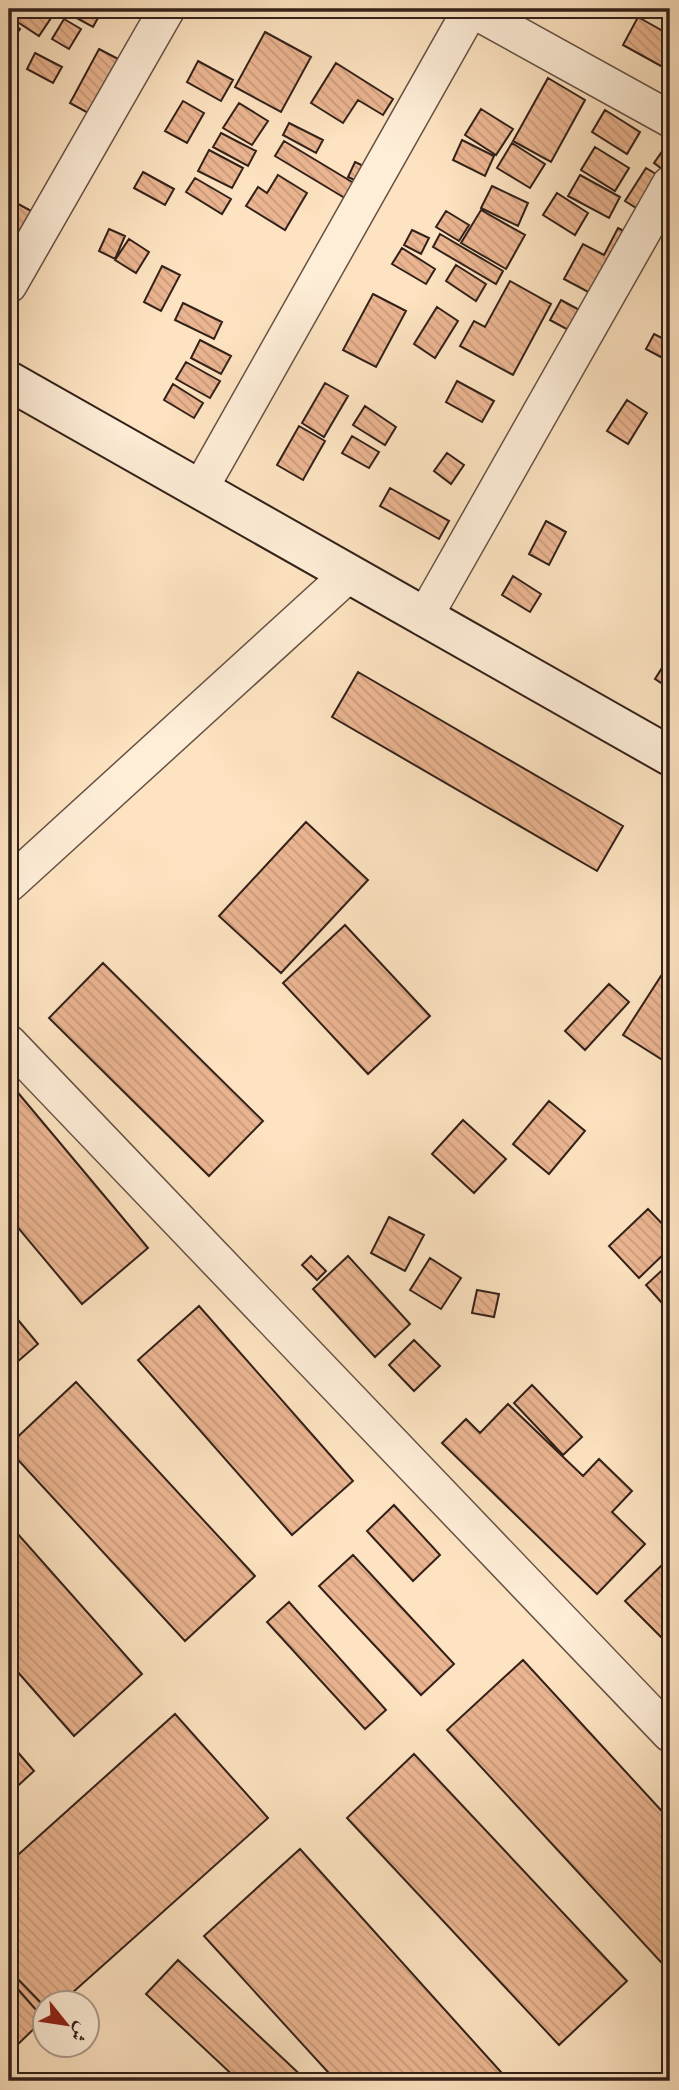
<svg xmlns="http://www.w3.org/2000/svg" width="679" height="2090" font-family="'IM FELL English',Amiri,serif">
	<defs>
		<pattern id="building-back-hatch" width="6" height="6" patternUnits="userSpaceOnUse" patternTransform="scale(1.75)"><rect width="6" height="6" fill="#ebb591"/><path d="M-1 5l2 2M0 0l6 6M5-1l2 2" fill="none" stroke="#ca9b7c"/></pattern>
	</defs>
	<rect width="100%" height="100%" fill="#fde3c1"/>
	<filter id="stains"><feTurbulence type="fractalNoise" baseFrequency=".00286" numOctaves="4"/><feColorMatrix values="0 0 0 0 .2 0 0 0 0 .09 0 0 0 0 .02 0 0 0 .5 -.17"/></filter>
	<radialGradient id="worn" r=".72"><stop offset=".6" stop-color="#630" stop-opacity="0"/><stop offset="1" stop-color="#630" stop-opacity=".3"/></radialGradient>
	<path fill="url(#building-back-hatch)" stroke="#332119" stroke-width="2" d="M 23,9 L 55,12 L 39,36 L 16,21 Z
		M 60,9 L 103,9 L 93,27 Z
		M 638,17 L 670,35 L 670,71 L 623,45 Z
		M 64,19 L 81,29 L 69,49 L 52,39 Z
		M 9,21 L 20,29 L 9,45 Z
		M 265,32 L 311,57 L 281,112 L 235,87 Z
		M 99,49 L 120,60 L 90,114 L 70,103 Z
		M 35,53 L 62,67 L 53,83 L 27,69 Z
		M 198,61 L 233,80 L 221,101 L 187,82 Z
		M 336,63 L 393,99 L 383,115 L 358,100 L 343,123 L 311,103 Z
		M 548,78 L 585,100 L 551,162 L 513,141 Z
		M 183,101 L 204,113 L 187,143 L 165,131 Z
		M 239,103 L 268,121 L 252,145 L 223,128 Z
		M 481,109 L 513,129 L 496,155 L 465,135 Z
		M 605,110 L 640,132 L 627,154 L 592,132 Z
		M 289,123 L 323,140 L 316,153 L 283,135 Z
		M 221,133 L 256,151 L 248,166 L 213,147 Z
		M 462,140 L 494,156 L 485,176 L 453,160 Z
		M 670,140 L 670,175 L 654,163 Z
		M 284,141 L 367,191 L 358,206 L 275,156 Z
		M 512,143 L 545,164 L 530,188 L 497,168 Z
		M 595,147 L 629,168 L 615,191 L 581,170 Z
		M 209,150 L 243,168 L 232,188 L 198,171 Z
		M 355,162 L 376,172 L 369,187 L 348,177 Z
		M 646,168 L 669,182 L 649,216 L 625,201 Z
		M 143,172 L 174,189 L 165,205 L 134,188 Z
		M 278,175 L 307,193 L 285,230 L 246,206 L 258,187 L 267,193 Z
		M 580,175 L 620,197 L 609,218 L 568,196 Z
		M 195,178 L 231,199 L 222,214 L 186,192 Z
		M 492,186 L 528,203 L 518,226 L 481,208 Z
		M 557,193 L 588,213 L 575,235 L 543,215 Z
		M 9,199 L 33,212 L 10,251 L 9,250 Z
		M 481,210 L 525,235 L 506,269 L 461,243 Z
		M 446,211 L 469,225 L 459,241 L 436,227 Z
		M 618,228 L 639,239 L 605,301 L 564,279 L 583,244 L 604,255 Z
		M 109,229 L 125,236 L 115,259 L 99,251 Z
		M 412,230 L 429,238 L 421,254 L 404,245 Z
		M 440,234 L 503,271 L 496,284 L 433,247 Z
		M 129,239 L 149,252 L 136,273 L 115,260 Z
		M 402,248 L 435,269 L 426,284 L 392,264 Z
		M 456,265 L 486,284 L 476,301 L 446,281 Z
		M 162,266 L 180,275 L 161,311 L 144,302 Z
		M 510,281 L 551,304 L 513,375 L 460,346 L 474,321 L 485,327 Z
		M 373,294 L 406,311 L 376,367 L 343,350 Z
		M 561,300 L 594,318 L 583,338 L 550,320 Z
		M 183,303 L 222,322 L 214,339 L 175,320 Z
		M 437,307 L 458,321 L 435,358 L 414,344 Z
		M 654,334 L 670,342 L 670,362 L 646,349 Z
		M 200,340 L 231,356 L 221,374 L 191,358 Z
		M 186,362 L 220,381 L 210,398 L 176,379 Z
		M 457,381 L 494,401 L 482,422 L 446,402 Z
		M 325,383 L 348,396 L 324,437 L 302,423 Z
		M 173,384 L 203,403 L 194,418 L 164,400 Z
		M 627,400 L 647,413 L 628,444 L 607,431 Z
		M 365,406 L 396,427 L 385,445 L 353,425 Z
		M 299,426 L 325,441 L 303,480 L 277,465 Z
		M 352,436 L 379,452 L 369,468 L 342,453 Z
		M 447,453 L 464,465 L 451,484 L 434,471 Z
		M 390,488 L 449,521 L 439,539 L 380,506 Z
		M 546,521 L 566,532 L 549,565 L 529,554 Z
		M 513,576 L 541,594 L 530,612 L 502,595 Z
		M 667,660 L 670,662 L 670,689 L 655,679 Z
		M 358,672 L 623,826 L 597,871 L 332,717 Z
		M 306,822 L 368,880 L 281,973 L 219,916 Z
		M 345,925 L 430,1016 L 368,1074 L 283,983 Z
		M 670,962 L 670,1062 L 669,1064 L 623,1035 Z
		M 103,963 L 263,1121 L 209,1176 L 49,1018 Z
		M 609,984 L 629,1002 L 585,1050 L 565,1031 Z
		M 9,1082 L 148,1248 L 82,1304 L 9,1217 Z
		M 549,1101 L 585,1131 L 549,1174 L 513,1144 Z
		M 463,1120 L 506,1159 L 474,1193 L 432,1154 Z
		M 648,1209 L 670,1232 L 670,1248 L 639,1278 L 609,1246 Z
		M 389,1217 L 424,1235 L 405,1271 L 371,1253 Z
		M 311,1256 L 326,1271 L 317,1280 L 302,1265 Z
		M 348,1256 L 410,1324 L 375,1357 L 313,1289 Z
		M 430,1258 L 461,1278 L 441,1309 L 410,1290 Z
		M 670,1263 L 670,1312 L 646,1285 Z
		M 477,1290 L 499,1294 L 494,1317 L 472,1313 Z
		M 199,1306 L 353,1481 L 292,1535 L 138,1360 Z
		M 9,1309 L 38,1344 L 9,1369 Z
		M 414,1340 L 440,1366 L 414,1391 L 389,1365 Z
		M 76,1382 L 255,1576 L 185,1641 L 9,1450 L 9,1445 Z
		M 532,1385 L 582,1437 L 563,1455 L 514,1403 Z
		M 508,1404 L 583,1476 L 599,1459 L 632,1491 L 612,1512 L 645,1544 L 597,1594 L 442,1443 L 466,1419 L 480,1433 Z
		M 394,1505 L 440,1555 L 413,1581 L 367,1531 Z
		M 9,1524 L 142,1674 L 74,1736 L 9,1662 Z
		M 353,1555 L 454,1664 L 421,1695 L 319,1586 Z
		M 662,1565 L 670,1573 L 670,1646 L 625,1601 Z
		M 289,1602 L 386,1710 L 365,1729 L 267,1622 Z
		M 523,1660 L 670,1820 L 670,1972 L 447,1730 Z
		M 175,1714 L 268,1818 L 62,2002 L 46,2002 L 44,2019 L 9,1979 L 9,1863 Z
		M 9,1742 L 34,1771 L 9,1794 Z
		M 414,1754 L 627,1981 L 559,2045 L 347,1818 Z
		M 300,1849 L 509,2081 L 336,2081 L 204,1936 Z
		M 178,1960 L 307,2081 L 239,2081 L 146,1994 Z
		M 9,1970 L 46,2008 L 46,2017 L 9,2053 Z"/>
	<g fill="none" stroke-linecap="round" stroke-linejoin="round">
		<defs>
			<path id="street" d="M 9,285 L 167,9
				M 200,489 L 471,9 L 670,119
				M 424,618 L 670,184
				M 9,884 L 348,575
				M 9,1043 L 670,1734"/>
			<path id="secondary" d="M 9,381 L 670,756"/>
		</defs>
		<use href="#street" stroke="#665243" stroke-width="38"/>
		<use href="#secondary" stroke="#332119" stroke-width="42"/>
		<use href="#street" stroke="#feedd7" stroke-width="35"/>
		<use href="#secondary" stroke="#feedd7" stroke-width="38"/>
	</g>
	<rect width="679" height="2090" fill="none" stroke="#fde3c1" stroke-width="35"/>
	<rect x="10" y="10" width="658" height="2069" fill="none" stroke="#332119" stroke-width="3.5"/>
	<rect x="18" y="18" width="644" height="2055" fill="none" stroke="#332119" stroke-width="2"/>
	<g transform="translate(66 2024) rotate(120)"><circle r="33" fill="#feedd7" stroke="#ad9b8b" stroke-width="2"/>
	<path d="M0-5L12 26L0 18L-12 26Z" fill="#8f2418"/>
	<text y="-10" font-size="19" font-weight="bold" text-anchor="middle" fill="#332119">ش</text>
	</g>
	<rect width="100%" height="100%" filter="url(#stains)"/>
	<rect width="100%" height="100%" fill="url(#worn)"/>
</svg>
